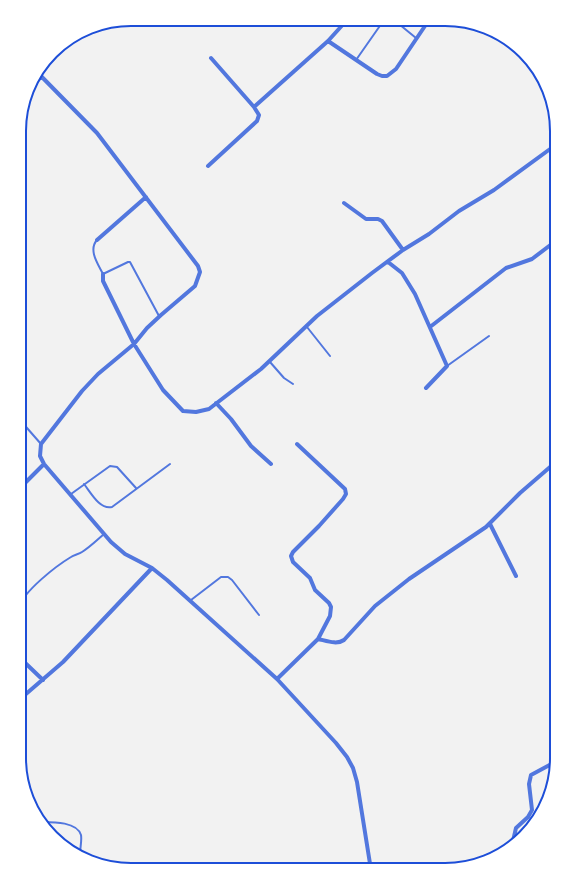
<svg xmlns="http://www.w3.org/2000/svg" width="576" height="889" font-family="'Nunito Sans',sans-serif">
	<rect width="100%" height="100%" fill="#f2f2f2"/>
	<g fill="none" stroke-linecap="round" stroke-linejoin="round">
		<path stroke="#5277de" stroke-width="2" d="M 394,20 L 416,38
			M 356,60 L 384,20
			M 97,240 C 88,250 98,264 103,274 L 128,262 L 130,262 L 159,316
			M 307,327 L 330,356
			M 270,362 L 284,378 L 293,384
			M 447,366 L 489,336
			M 20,420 L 41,444
			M 84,484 C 91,493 100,510 112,507 L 170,464
			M 71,494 L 110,466 L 117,467 L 136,488
			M 191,600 L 221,577 L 228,577 L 232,580 L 259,615
			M 19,607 C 24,591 56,566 71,557 C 74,555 79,554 82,552 C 90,547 97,540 104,534
			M 43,822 C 54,822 77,822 81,835 C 82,841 80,848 80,854
			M 48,827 L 48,822
			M 121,869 L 124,866 L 128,865 L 172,869"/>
		<path stroke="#5277de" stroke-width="4" d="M 328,41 L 377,74 L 382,76 L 387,76 L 396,69 L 429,20
			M 211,58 L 254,107
			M 37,72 L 97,133 L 198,266 L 200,272 L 195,286 L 161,315 L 147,328 L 134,344 L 98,374 L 82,391 L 41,444 L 40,456 L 44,464 L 111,542 L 125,554 L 152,568 L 167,580 L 277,679 L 336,743 L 347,757 L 353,768 L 357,782 L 371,870
			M 30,87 L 41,77
			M 208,166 L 257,121 L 259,115 L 254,107 L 328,41 L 347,20
			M 344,203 L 366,219 L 378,219 L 382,221 L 403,250
			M 97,240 L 146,197
			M 388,262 L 402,273 L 415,294 L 447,366 L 426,388
			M 103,274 L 103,281 L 134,344 L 163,390 L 183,411 L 196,412 L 209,409 L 261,369 L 317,316 L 372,273 L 403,250 L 429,234 L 459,211 L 494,190 L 557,144
			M 430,327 L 506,268 L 532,259 L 557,240
			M 216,403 L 231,419 L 251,446 L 271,464
			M 297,444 L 345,489 L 346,494 L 343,499 L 319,526 L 293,552 L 291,556 L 293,562 L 310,578 L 315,590 L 329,603 L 331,607 L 330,616 L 318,639
			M 19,489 L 44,464
			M 490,524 L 516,576
			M 19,657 L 43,680
			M 277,679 L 318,639 C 327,641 337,645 344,640 L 375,606 L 409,579 L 486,527 L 520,493 L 557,461
			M 19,700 L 63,662 L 152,568
			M 557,714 L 553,692 L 557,686
			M 513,841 L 516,828 L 528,817 L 532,810 L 529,784 L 531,775 L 557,761"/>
	</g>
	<path d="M0 0H576V889H0ZM131 26H445A105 105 0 0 1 550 131V758A105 105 0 0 1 445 863H131A105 105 0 0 1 26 758V131A105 105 0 0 1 131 26Z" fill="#fff" fill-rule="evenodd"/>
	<path fill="none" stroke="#1d4ed8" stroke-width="2" d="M131 26H445A105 105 0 0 1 550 131V758A105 105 0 0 1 445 863H131A105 105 0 0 1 26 758V131A105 105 0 0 1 131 26Z"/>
</svg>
